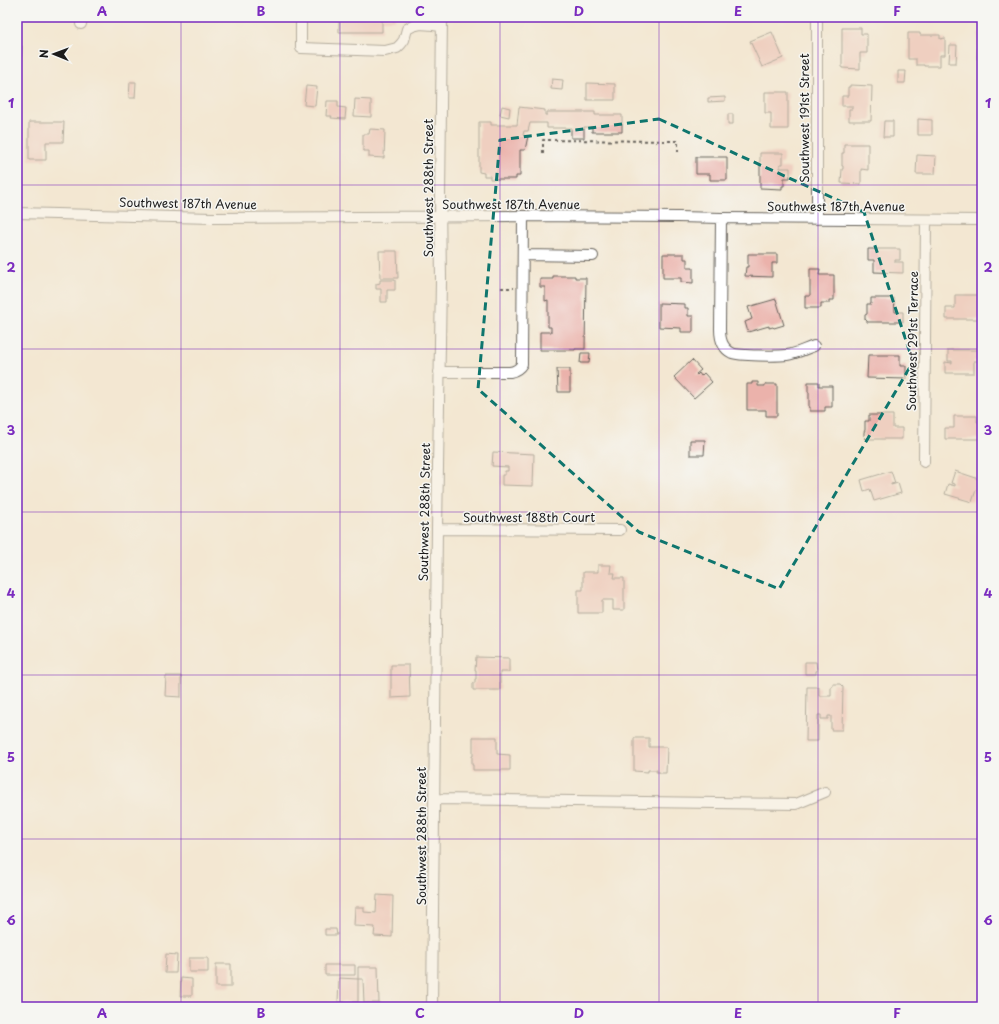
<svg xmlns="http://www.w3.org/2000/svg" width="999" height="1024" font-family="'Playpen Sans',sans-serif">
	<rect width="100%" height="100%" fill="#f6f6f2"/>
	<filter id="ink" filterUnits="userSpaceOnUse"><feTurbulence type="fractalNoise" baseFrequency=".025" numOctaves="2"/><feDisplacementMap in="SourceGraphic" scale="8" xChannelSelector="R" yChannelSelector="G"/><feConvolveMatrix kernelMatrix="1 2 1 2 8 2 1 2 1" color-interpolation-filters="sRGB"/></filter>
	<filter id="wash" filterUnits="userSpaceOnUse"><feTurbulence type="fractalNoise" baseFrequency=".012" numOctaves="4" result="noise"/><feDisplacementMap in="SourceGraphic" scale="16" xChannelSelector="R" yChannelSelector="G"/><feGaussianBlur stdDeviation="0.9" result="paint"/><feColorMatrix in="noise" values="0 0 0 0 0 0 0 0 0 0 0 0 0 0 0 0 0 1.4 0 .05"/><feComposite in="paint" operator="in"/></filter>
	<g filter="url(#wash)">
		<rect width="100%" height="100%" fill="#f3e7d2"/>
		<g id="blocks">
			<path fill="#ebb2ab" d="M 339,17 L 395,17 L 395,20 L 382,20 L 382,32 L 339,32 Z
				M 842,28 L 861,28 L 861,34 L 867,34 L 867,53 L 860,53 L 860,69 L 842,68 Z
				M 772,32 L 783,58 L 762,67 L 750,41 Z
				M 908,33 L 920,33 L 920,35 L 940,35 L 940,39 L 945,38 L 945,55 L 940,55 L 940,66 L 924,66 L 924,65 L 916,65 L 916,59 L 908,59 Z
				M 978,33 L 982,33 L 982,59 L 977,59 Z
				M 950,45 L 957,45 L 956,63 L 949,63 Z
				M 17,46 L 22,46 L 21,65 L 17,65 Z
				M 898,71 L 906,71 L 905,83 L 898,83 Z
				M 552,79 L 563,80 L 562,90 L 551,89 Z
				M 130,82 L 136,82 L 135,98 L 129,98 Z
				M 587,83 L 615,84 L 615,100 L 587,100 Z
				M 850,85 L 872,86 L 871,121 L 849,121 L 849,109 L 852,109 L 852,106 L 842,106 L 842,96 L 848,96 L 848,87 L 850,87 Z
				M 306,86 L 317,87 L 315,106 L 304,105 Z
				M 765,92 L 788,92 L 788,129 L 771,129 L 771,113 L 765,113 Z
				M 725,97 L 725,101 L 708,102 L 708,98 Z
				M 355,99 L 371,100 L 371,117 L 354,116 Z
				M 327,101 L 338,101 L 338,107 L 346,108 L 345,119 L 331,118 L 332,116 L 326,116 Z
				M 502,106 L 510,108 L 509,117 L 500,115 Z
				M 519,107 L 545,110 L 545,115 L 547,115 L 547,112 L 595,112 L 595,115 L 622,115 L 622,132 L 592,132 L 592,127 L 584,127 L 584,138 L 571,138 L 571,128 L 547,128 L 547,123 L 530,123 L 528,131 L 524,131 L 523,135 L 528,136 L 525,150 L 520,150 L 520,176 L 516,176 L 516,179 L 490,179 L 490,176 L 484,176 L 484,173 L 479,172 L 479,122 L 491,122 L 491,125 L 517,125 Z
				M 728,114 L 733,114 L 733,124 L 728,124 Z
				M 918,119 L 932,120 L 932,135 L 918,135 Z
				M 884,121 L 893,121 L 893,137 L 883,137 Z
				M 29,122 L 64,122 L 63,142 L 46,142 L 46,160 L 29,160 Z
				M 370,129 L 385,130 L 384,158 L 369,157 L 369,151 L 363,151 L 363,134 L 369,134 Z
				M 844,144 L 868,144 L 868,170 L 861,169 L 861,184 L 841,183 L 842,169 L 843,169 L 843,166 L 842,166 L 842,153 L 844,153 Z
				M 760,153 L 783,153 L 783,164 L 780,164 L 780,168 L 790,168 L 790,178 L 784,178 L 784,186 L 782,186 L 782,189 L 760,188 Z
				M 917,155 L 936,156 L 935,174 L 916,174 Z
				M 696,157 L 727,157 L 727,180 L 710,180 L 710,174 L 696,174 Z
				M 868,249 L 900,249 L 900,260 L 895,260 L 895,262 L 903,262 L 903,273 L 874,272 L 874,260 L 868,260 Z
				M 379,251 L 397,251 L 398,278 L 380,278 Z
				M 663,254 L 684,254 L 684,259 L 687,259 L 687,268 L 693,268 L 693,283 L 681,282 L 681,278 L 663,278 Z
				M 748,254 L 777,254 L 777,263 L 772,263 L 772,277 L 745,276 L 746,267 L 748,267 Z
				M 810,269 L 820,269 L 819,275 L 834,275 L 834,300 L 829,300 L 829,303 L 821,303 L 821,308 L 805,308 L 805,296 L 810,296 Z
				M 553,276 L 575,276 L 575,278 L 586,278 L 585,349 L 575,349 L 575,350 L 540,350 L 540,332 L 551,332 L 551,327 L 548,327 L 548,300 L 545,301 L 545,287 L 540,287 L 540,279 L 553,279 Z
				M 380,280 L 395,280 L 395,290 L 387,290 L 387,302 L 381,302 L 381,289 L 376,289 L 376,284 L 380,283 Z
				M 955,295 L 978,295 L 978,302 L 982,302 L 982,319 L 946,319 L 946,308 L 955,308 Z
				M 871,298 L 894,298 L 895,312 L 903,312 L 903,322 L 867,322 L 867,321 L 865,319 L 865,315 L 867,314 L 867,304 L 871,304 Z
				M 776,299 L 784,325 L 774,328 L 773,327 L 769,328 L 769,326 L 748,332 L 745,322 L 752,319 L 748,307 Z
				M 659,303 L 685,304 L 685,308 L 688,308 L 688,316 L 693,316 L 693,332 L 681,332 L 681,328 L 659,327 Z
				M 948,350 L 980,350 L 980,361 L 974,361 L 974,373 L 945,373 L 945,362 L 952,363 L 952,361 L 948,361 Z
				M 581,353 L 590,353 L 589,363 L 580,363 Z
				M 868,355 L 900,355 L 900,366 L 906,366 L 906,379 L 867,378 Z
				M 692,360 L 701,370 L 696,374 L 697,375 L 699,373 L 701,376 L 704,373 L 712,382 L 694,398 L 674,377 Z
				M 557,369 L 570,369 L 570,392 L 558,392 Z
				M 752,382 L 758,382 L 758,386 L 765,386 L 765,384 L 777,384 L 777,416 L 766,416 L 766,410 L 747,410 L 747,384 L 752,384 Z
				M 808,382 L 819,382 L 819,386 L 832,386 L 832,407 L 825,407 L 825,411 L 810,411 L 810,407 L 809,407 L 809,392 L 808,392 Z
				M 869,415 L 893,415 L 893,428 L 902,428 L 902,439 L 865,439 L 865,437 L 864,436 L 864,432 L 865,430 L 865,421 L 869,421 Z
				M 954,416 L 977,416 L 977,422 L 981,422 L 982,432 L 981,439 L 945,439 L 945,428 L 954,428 Z
				M 690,440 L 705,440 L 704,455 L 690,455 Z
				M 493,452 L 534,454 L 533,486 L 502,485 L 502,475 L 505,475 L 505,471 L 508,471 L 508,467 L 492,466 Z
				M 891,471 L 895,483 L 891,484 L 891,485 L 898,483 L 901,493 L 874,501 L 870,489 L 864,491 L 861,480 Z
				M 955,471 L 982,480 L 982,492 L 976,490 L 972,502 L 945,494 L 948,484 L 955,486 L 955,484 L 951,483 Z
				M 598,565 L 611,565 L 610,573 L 615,573 L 614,578 L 624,578 L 624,610 L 613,610 L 613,600 L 602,600 L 602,613 L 578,613 L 578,590 L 583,590 L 583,572 L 598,572 Z
				M 476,657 L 509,658 L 509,672 L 500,672 L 500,690 L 473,690 L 473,683 L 475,683 L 475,679 L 476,679 L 476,670 L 475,670 Z
				M 805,662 L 816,662 L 817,671 L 816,671 L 816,674 L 805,674 Z
				M 391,665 L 409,665 L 410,697 L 391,698 Z
				M 166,676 L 181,676 L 181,697 L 165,696 Z
				M 833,684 L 840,684 L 843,687 L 842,730 L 831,730 L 831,716 L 828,716 L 828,719 L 821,719 L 821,715 L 818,715 L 818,741 L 806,741 L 807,687 L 819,687 L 819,696 L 831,696 L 831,687 L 833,686 Z
				M 473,737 L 497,737 L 497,754 L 510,755 L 510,770 L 473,770 L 473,765 L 472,765 L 472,756 L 473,756 Z
				M 634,738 L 649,738 L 649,747 L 667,747 L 666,773 L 660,773 L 660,772 L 656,772 L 657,770 L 648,770 L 648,772 L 634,771 Z
				M 377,895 L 393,896 L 392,937 L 374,936 L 375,927 L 354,926 L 355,907 L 364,907 L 364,912 L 376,913 Z
				M 325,929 L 336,929 L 337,935 L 325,935 Z
				M 166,954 L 177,955 L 176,973 L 165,973 Z
				M 189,958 L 208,958 L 208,972 L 189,972 Z
				M 216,964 L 231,964 L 231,987 L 216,987 Z
				M 325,965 L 355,965 L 355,975 L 325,975 Z
				M 358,967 L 378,967 L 379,1003 L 364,1003 L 363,979 L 358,979 Z
				M 181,978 L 192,979 L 192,996 L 180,996 Z
				M 339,978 L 358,979 L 358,1002 L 338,1002 Z"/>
		</g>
	</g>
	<g filter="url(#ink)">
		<use href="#blocks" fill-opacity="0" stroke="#67635c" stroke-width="1"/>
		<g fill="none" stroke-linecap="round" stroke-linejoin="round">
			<defs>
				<path id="minor" d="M 81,17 L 81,24
					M 301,17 L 301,48 L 385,51 L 397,48 L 401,44 L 404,40 L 407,29 C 419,21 428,25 442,26
					M 817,17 L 817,219
					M 17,213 L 212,218 L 523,216 L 678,217 L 721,218 L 982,220
					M 721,218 L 720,329 C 720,339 722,348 732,353 C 739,356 778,356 787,355 C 796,354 805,349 814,346
					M 523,255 L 593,256
					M 439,372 L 510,372 C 516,371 519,369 522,364 L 523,216
					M 924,462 L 926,220
					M 437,529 L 620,530
					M 434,799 L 796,804 L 825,792
					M 432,1007 L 437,529 L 441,281 L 440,196 L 442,17"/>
			</defs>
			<use href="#minor" stroke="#67635c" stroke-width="12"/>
			<path stroke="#67635c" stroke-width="2" stroke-dasharray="3 3" stroke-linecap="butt" d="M 543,153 L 543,140 L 678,141 L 678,154
				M 501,288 L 514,288"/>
			<use href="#minor" stroke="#fff" stroke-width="10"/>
		</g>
	</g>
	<path d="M0 0H999V1024H0ZM 659,119 L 864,212 L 913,362 L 779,589 L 639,532 L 478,389 L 500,140 Z" fill="#f3e7d2" fill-opacity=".55" fill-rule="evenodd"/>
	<path fill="none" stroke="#0f766e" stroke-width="3" stroke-dasharray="8 5" stroke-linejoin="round" d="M 659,119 L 864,212 L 913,362 L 779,589 L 639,532 L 478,389 L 500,140 Z"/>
	<path fill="none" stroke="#7b2cbf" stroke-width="1" stroke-opacity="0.55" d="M 181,17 L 181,1007M 340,17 L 340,1007M 500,17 L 500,1007M 659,17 L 659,1007M 818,17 L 818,1007M 17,185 L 982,185M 17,349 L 982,349M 17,512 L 982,512M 17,675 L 982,675M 17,839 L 982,839"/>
	<g text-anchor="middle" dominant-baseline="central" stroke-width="3" stroke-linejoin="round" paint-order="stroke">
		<g font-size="12" fill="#1c1c1c" stroke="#f6f6f2">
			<text transform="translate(804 118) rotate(-90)">Southwest 191st Street</text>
			<text transform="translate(428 188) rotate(-90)">Southwest 288th Street</text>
			<text transform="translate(188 203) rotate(1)">Southwest 187th Avenue</text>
			<text x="511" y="204">Southwest 187th Avenue</text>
			<text x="836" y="206">Southwest 187th Avenue</text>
			<text transform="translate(912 341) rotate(-89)">Southwest 291st Terrace</text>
			<text transform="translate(424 512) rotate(-89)">Southwest 288th Street</text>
			<text x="529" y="517">Southwest 188th Court</text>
			<text transform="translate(421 836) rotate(-90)">Southwest 288th Street</text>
		</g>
	</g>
	<rect width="999" height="1024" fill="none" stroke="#f6f6f2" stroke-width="44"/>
	<g transform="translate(54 54) rotate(271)" stroke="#f6f6f2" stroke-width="3" paint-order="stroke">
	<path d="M0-3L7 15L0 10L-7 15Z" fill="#1c1c1c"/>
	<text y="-6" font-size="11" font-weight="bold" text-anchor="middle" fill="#1c1c1c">N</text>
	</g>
	<rect x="22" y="22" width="955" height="980" fill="none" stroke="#7b2cbf" stroke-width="1.5"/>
	<g font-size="13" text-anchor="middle" font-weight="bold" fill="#7b2cbf">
		<text x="102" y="16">A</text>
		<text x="261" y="16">B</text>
		<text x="420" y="16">C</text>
		<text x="579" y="16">D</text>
		<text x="738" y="16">E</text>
		<text x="897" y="16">F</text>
		<text x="11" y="108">1</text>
		<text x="988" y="108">1</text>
		<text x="11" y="272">2</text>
		<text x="988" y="272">2</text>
		<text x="11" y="435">3</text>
		<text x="988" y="435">3</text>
		<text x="11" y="598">4</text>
		<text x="988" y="598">4</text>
		<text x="11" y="762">5</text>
		<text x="988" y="762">5</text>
		<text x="11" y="925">6</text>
		<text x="988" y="925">6</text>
		<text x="102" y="1018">A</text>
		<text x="261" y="1018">B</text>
		<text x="420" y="1018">C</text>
		<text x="579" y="1018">D</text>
		<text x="738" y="1018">E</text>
		<text x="897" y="1018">F</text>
	</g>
</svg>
